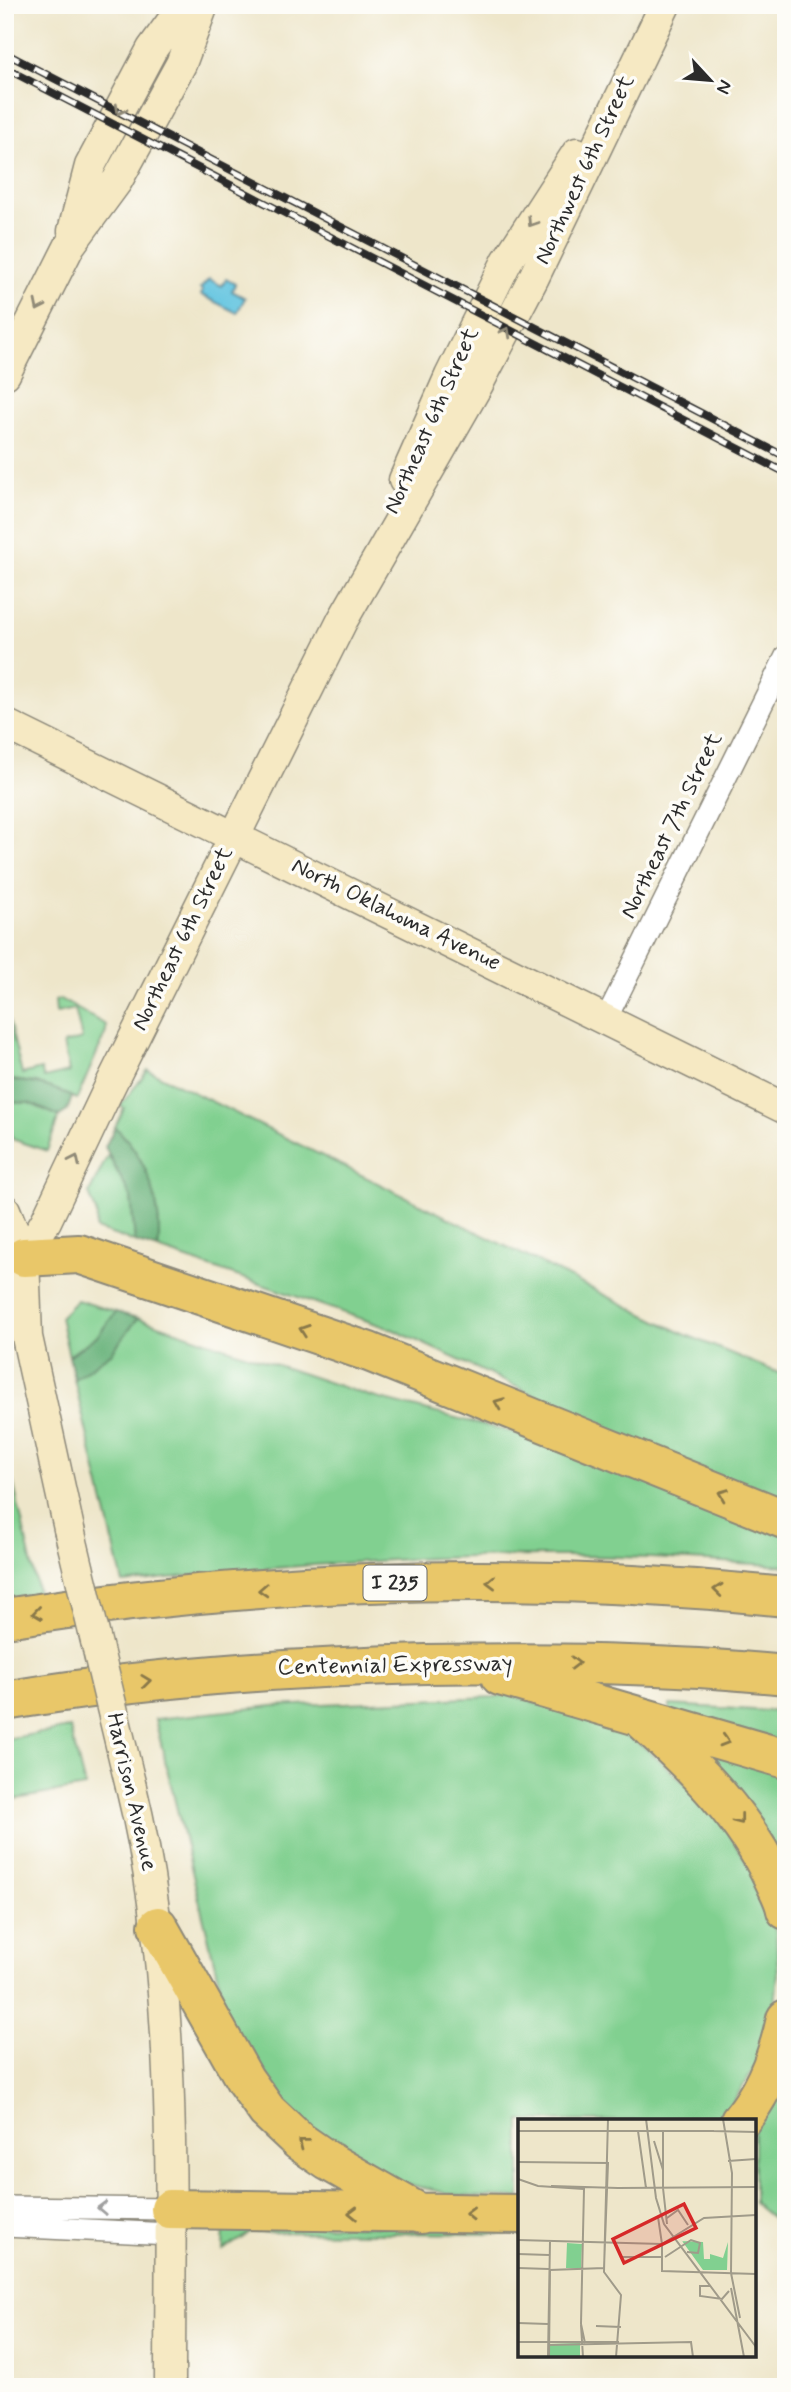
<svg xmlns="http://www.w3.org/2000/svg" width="791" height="2392" font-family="Mynerve,sans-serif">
	<rect width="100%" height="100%" fill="#fdfcf7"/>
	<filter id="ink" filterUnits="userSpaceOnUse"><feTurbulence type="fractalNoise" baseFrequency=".0143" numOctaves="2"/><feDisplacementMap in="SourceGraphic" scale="14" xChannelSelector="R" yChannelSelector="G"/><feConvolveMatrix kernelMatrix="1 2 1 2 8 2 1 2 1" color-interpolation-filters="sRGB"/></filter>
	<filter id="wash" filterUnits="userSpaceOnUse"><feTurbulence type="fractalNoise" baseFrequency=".00686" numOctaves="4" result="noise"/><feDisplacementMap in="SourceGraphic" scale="28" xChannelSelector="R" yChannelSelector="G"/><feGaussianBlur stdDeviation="1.57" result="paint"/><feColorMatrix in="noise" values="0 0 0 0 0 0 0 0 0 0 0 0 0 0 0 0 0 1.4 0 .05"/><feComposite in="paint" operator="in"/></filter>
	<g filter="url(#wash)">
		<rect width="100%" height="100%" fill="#eee6ca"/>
		<path fill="#81d090" stroke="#567e5e" stroke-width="2" d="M 60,999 L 106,1025 L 106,1032 L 77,1099 L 37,1083 L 5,1079 L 5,1004 L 22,1074 L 41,1069 L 44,1078 L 69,1072 L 63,1044 L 82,1039 L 75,1009 L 56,1013 L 55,1001 Z
			M 148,1070 L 684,1334 L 786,1376 L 786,1509 L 704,1474 L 394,1330 L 158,1249 C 163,1206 148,1158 115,1127 L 124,1108 L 120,1106 Z
			M 6,1102 L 29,1103 L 59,1116 L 47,1151 L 12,1139 Z
			M 108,1155 L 131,1197 L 135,1242 L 96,1229 L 97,1215 L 89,1193 Z
			M 77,1300 L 116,1312 L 98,1335 L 69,1356 L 60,1317 Z
			M 138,1318 L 369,1396 L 559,1444 L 786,1533 L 786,1566 C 706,1561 627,1555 547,1556 C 405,1556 264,1567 123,1583 L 74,1379 L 112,1352 Z
			M 5,1446 L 38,1593 L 5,1600 Z
			M 508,1694 L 603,1724 L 643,1746 L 713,1808 L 765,1892 L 776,1933 L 778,1974 L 774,2015 L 765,2051 L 721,2121 L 520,2121 L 520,2198 L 459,2196 L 385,2179 L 281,2108 L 229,2023 L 155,1719 L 272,1706 L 494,1697 Z
			M 670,1705 L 786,1712 L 786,1747 L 670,1713 Z
			M 70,1728 L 85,1787 L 5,1801 L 5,1739 Z
			M 708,1751 L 786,1773 L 786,1876 L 702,1760 Z
			M 786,2068 L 786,2229 L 754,2203 L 754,2124 Z
			M 224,2224 L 520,2228 L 520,2234 L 252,2232 L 223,2250 Z"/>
		<path fill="#68b27a" stroke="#4a6e52" stroke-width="2" d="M 6,1080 C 30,1082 51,1085 72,1097 L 67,1111 L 59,1116 L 29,1103 L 6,1102 Z
			M 115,1127 C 148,1158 163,1206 158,1249 L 135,1242 L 131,1197 L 105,1147 Z
			M 116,1312 L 138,1318 L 112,1352 L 74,1379 L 69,1356 L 98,1335 Z"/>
		<path fill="#62c4e0" stroke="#467886" stroke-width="2" d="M 209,279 L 222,286 L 226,279 L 235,284 L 232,291 L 245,298 L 237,313 L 201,295 L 203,291 L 200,289 Z"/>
	</g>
	<g filter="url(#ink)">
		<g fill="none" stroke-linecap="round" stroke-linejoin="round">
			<defs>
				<path id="street" d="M 606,1019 L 786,656
					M 5,2207 L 170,2209
					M 5,2226 L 170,2234"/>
				<path id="secondary" d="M 73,231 L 90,166 L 152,49 L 184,5
					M 5,374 L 70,245 L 117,181 L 181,64 L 203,5
					M 404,480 L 450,376 L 507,261 L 577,153
					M 5,724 L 786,1109
					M 5,1210 L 24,1257 L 27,1337 L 69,1529
					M 24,1257 L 46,1221 L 108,1090 L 342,621 L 477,386 L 534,277 L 665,5
					M 131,1787 C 179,1982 170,2186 170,2387"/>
				<path id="highway" d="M 24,1257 L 79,1254 L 369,1352 L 786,1520
					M 5,1618 C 262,1578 527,1570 786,1597
					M 500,1676 L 786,1759
					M 5,1701 C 145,1677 285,1668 426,1664 C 547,1662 666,1663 786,1675
					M 644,1721 C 695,1768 744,1815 774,1880 C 778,1889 784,1899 786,1910
					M 158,1926 L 245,2080 L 267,2111 L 299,2141 L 328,2161 L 421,2214
					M 740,2121 C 765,2091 778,2056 786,2019
					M 170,2209 L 520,2214"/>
			</defs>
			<use href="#street" stroke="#8c887a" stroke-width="24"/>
			<use href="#secondary" stroke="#8c887a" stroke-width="33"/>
			<use href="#highway" stroke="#8c887a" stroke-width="42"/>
			<use href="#street" stroke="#fff" stroke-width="21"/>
			<use href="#secondary" stroke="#f6e9c3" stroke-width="30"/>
			<use href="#highway" stroke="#e9c769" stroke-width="38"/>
			<defs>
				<path id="rail" d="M 5,53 L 786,457
					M 5,68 L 786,473"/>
			</defs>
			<use href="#rail" stroke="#2b2b2b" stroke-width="8"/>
			<use href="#rail" stroke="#fdfcf7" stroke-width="5" stroke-dasharray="16" stroke-linecap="butt"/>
			<defs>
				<path id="secondary-bridge" d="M 69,1529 L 131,1787"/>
			</defs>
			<use href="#secondary-bridge" stroke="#8c887a" stroke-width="33" stroke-linecap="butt"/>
			<use href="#secondary-bridge" stroke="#f6e9c3" stroke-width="30"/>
		</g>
		<defs><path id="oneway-chevron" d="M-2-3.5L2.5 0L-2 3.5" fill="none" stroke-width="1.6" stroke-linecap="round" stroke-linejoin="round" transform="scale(1.75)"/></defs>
		<g stroke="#908a77">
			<use href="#oneway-chevron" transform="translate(120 110) rotate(118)"/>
			<use href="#oneway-chevron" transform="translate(532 222) rotate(123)"/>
			<use href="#oneway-chevron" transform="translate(39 306) rotate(116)"/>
			<use href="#oneway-chevron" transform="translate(506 332) rotate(-62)"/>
			<use href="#oneway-chevron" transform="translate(75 1160) rotate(-65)"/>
		</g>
		<g stroke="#8a794a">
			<use href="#oneway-chevron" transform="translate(304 1330) rotate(-161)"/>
			<use href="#oneway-chevron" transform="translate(499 1403) rotate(-158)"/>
			<use href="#oneway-chevron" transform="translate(723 1494) rotate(-158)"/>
			<use href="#oneway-chevron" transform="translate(491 1582) rotate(179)"/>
			<use href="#oneway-chevron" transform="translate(263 1590) rotate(177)"/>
			<use href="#oneway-chevron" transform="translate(718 1590) rotate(-174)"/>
			<use href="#oneway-chevron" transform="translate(37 1613) rotate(172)"/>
			<use href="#oneway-chevron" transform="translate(575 1663)"/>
			<use href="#oneway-chevron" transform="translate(146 1681) rotate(-7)"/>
			<use href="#oneway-chevron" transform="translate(725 1741) rotate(16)"/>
			<use href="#oneway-chevron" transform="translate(739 1820) rotate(52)"/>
			<use href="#oneway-chevron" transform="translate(303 2143) rotate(-142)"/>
			<use href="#oneway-chevron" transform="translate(353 2213) rotate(-179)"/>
			<use href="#oneway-chevron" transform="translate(470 2214) rotate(-179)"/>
		</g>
		<use stroke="#a0a0a0" href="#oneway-chevron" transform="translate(102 2208) rotate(-178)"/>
	</g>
	<g text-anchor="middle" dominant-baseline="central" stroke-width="7" stroke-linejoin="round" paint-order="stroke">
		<rect fill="#fdfcf7" stroke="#6a6a68" stroke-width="2" x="363.5" y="1565.5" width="63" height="35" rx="5"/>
		<g font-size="21" font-weight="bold" fill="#2b2b2b">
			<text x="395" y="1583">I 235</text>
		</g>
		<g font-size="23" fill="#2b2b2b" stroke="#fdfcf7">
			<text transform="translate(585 170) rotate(-65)">Northwest 6th Street</text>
			<text transform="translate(432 421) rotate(-66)">Northeast 6th Street</text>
			<text transform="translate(672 826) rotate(-64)">Northeast 7th Street</text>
			<text transform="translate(396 915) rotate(26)">North Oklahoma Avenue</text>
			<text transform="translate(183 939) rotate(-64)">Northeast 6th Street</text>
			<text transform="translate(395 1666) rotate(-1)">Centennial Expressway</text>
			<text transform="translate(131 1792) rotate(77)">Harrison Avenue</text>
		</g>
	</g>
	<g transform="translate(518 2119)">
		<rect width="238" height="238" fill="#eee6ca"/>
		<path d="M 159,115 L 164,122 L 185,123 L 186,140 L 192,140 L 192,135 L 205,139 L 210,123 L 209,151 L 185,151 ZM 49,124 L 64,125 L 63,150 L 48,149 ZM 62,224 L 62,238 L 31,238 L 31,225 Z" fill="#81d090"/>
		<path fill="none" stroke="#a09b8a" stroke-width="2" d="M 90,0 L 86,153 L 103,176 L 98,238M 128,0 L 138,79 L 146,105 L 238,228M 205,0 L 214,54 L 213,155M 0,12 L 196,12M 120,12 L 128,69M 145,12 L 145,69M 194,12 L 238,13M 136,22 L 145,51M 210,42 L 238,40M 0,43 L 90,44 L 86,149 L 32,151 L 31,238M 0,60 L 20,67 L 66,70 L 63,205 L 67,224M 33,67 L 100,69M 100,69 L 238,68M 145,69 L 149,105M 140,98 L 144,125M 149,99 L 160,91 L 170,106M 0,121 L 144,125M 144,125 L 144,152 L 238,155M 144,125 L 186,99 L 238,96M 0,135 L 31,136M 102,138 L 144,138M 147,138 L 173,121 L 182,124 L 180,134 L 169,133M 0,149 L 31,150M 213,154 L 222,199M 193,167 L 182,167 L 182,177 L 204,180 L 211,172M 213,169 L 226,238M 0,204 L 30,205M 63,206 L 65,238M 78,207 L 103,208M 0,223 L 101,223M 30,226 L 173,223 L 175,238M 30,238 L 32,122"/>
		<path fill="#d62828" fill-opacity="0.15" stroke="#d62828" stroke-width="3.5" d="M 166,85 L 178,109 L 106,144 L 95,120 Z"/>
		<rect width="238" height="238" fill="none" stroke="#2b2b2b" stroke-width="3.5"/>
	</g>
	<rect width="791" height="2392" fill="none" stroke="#fdfcf7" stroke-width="28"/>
	<g transform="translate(710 80) rotate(116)" stroke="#fdfcf7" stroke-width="5" paint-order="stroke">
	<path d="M0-5L12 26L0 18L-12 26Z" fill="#2b2b2b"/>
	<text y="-10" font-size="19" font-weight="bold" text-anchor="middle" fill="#2b2b2b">N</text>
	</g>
</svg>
